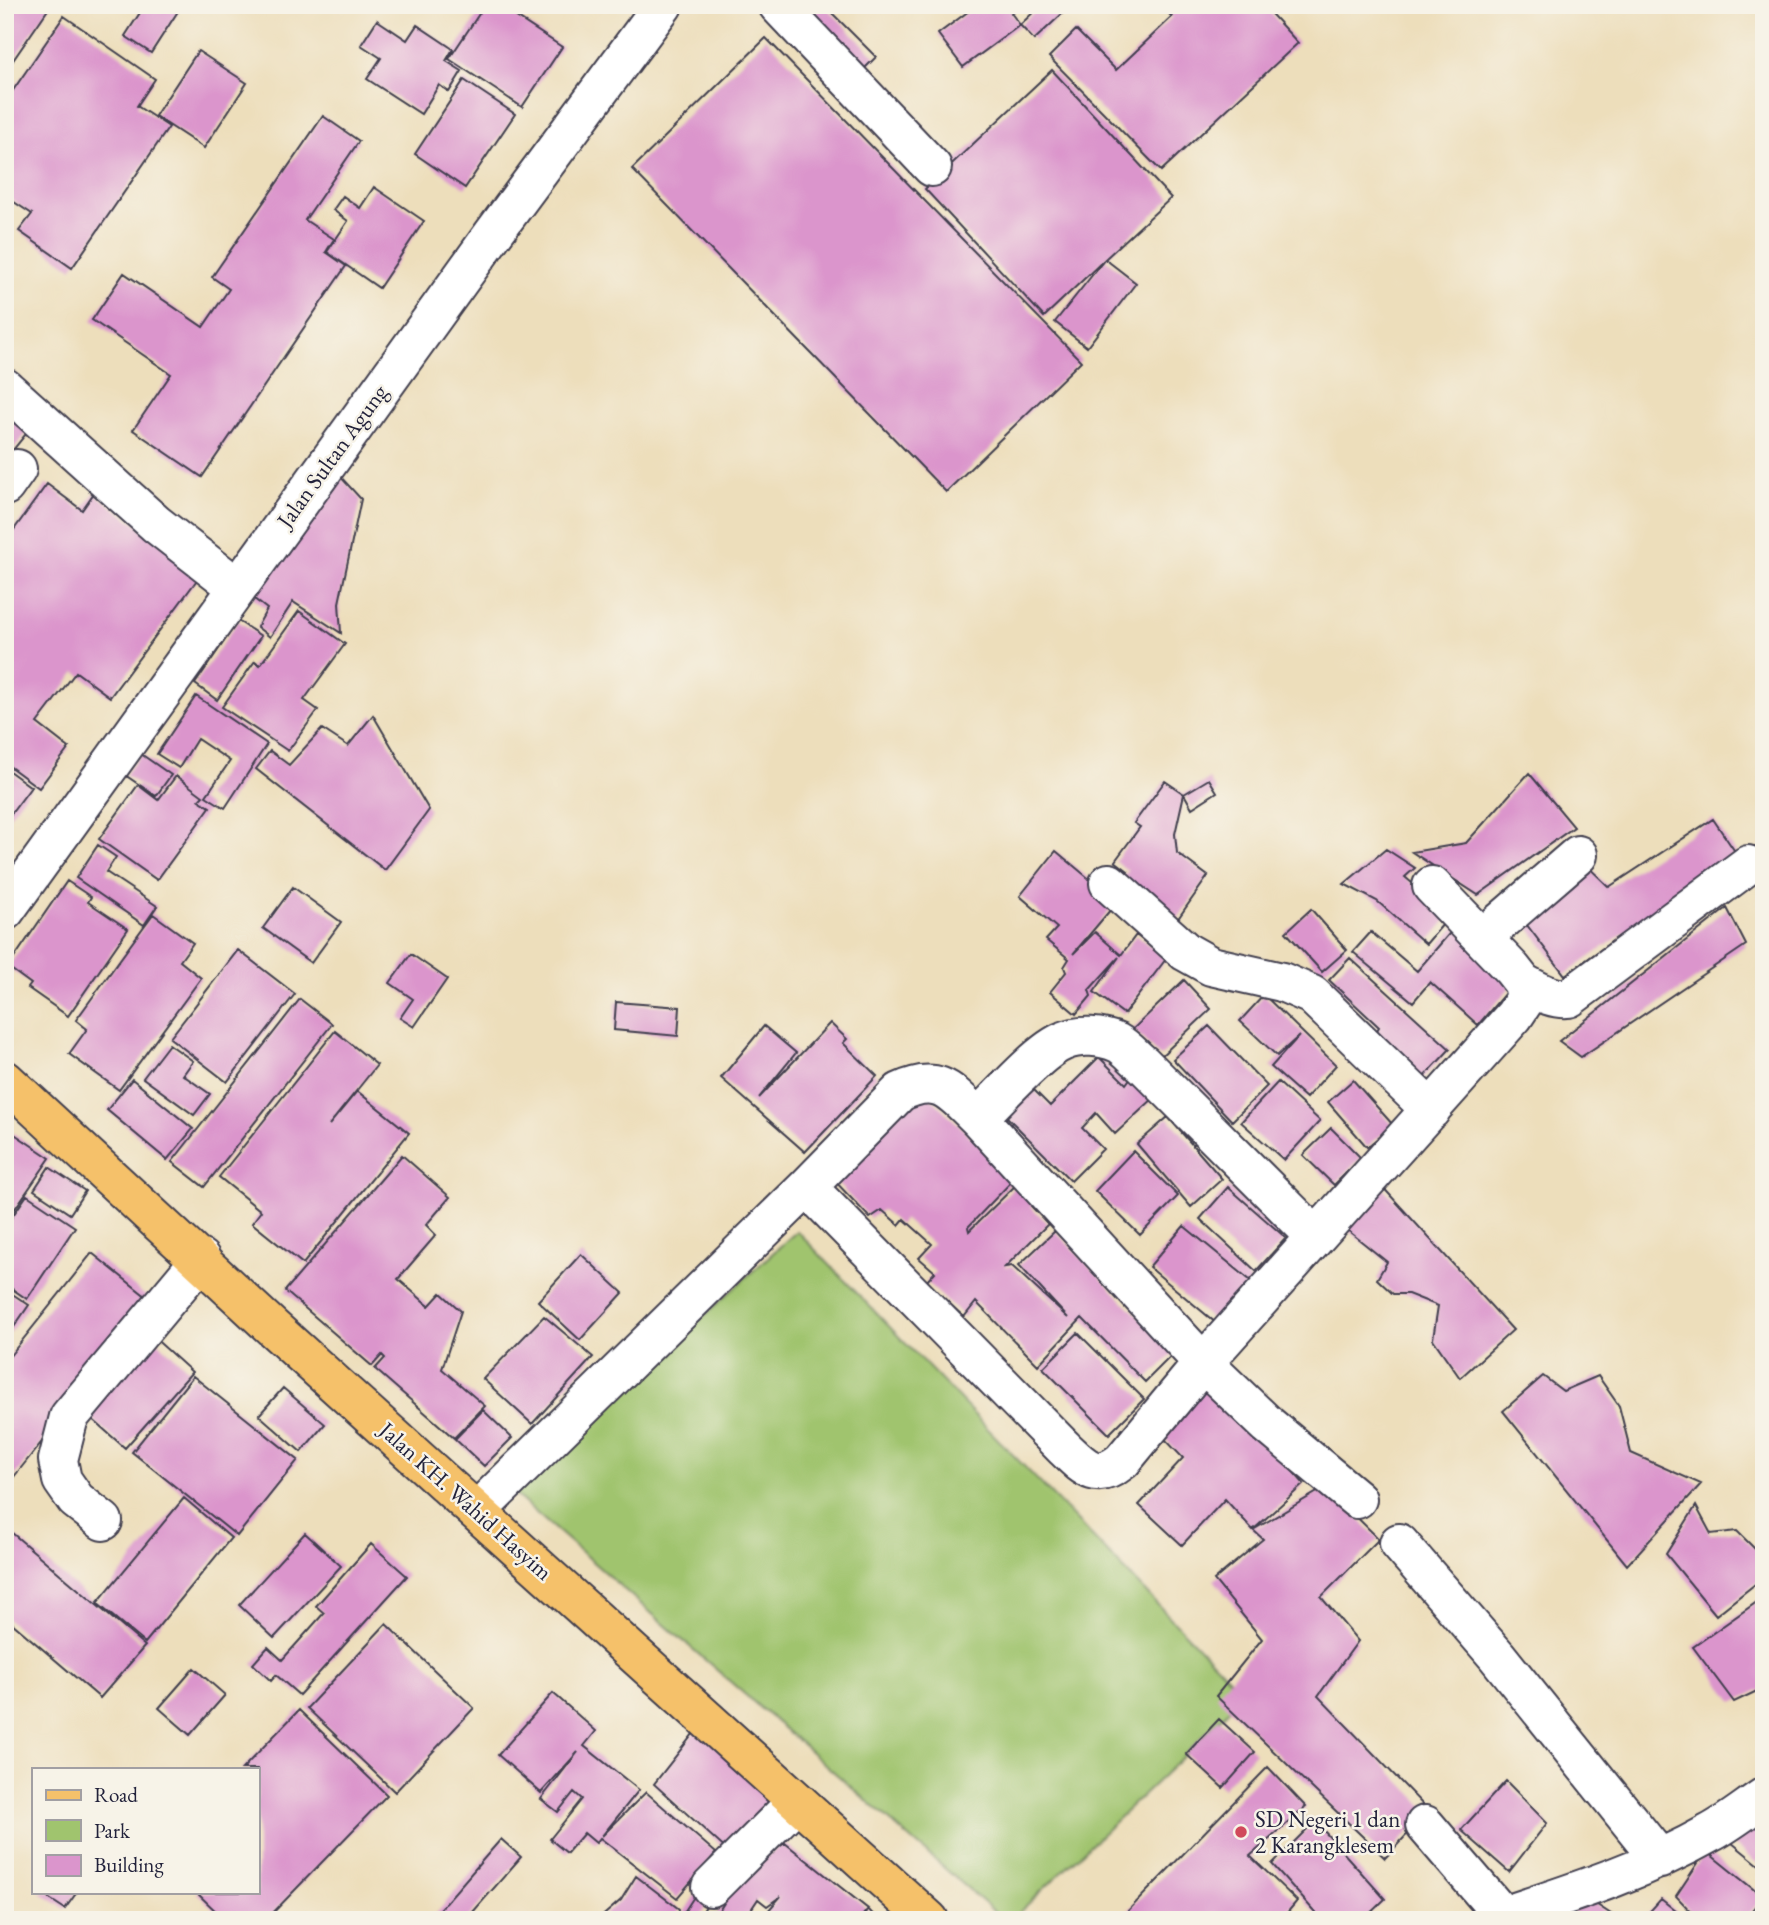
<svg xmlns="http://www.w3.org/2000/svg" width="1769" height="1925" font-family="'EB Garamond',serif">
	<rect width="100%" height="100%" fill="#f7f3e8"/>
	<filter id="ink" filterUnits="userSpaceOnUse"><feTurbulence type="fractalNoise" baseFrequency=".0143" numOctaves="2"/><feDisplacementMap in="SourceGraphic" scale="14" xChannelSelector="R" yChannelSelector="G"/><feConvolveMatrix kernelMatrix="1 2 1 2 8 2 1 2 1" color-interpolation-filters="sRGB"/></filter>
	<filter id="wash" filterUnits="userSpaceOnUse"><feTurbulence type="fractalNoise" baseFrequency=".00686" numOctaves="4" result="noise"/><feDisplacementMap in="SourceGraphic" scale="28" xChannelSelector="R" yChannelSelector="G"/><feGaussianBlur stdDeviation="1.57" result="paint"/><feColorMatrix in="noise" values="0 0 0 0 0 0 0 0 0 0 0 0 0 0 0 0 0 1.4 0 .05"/><feComposite in="paint" operator="in"/></filter>
	<g filter="url(#wash)">
		<rect width="100%" height="100%" fill="#eddebb"/>
		<path fill="#a0c46e" stroke="#617354" stroke-width="2" d="M 797,1231 L 1244,1694 L 1186,1754 L 1011,1920 L 1004,1920 L 511,1491 Z"/>
		<g id="blocks">
			<path fill="#db95cc" d="M 5,5 L 51,5 L 5,72 Z
				M 145,5 L 182,5 L 151,53 L 125,36 Z
				M 485,5 L 498,5 L 562,47 L 522,107 L 449,59 Z
				M 824,5 L 876,57 L 863,70 L 811,17 Z
				M 977,5 L 1020,5 L 1011,13 L 1020,25 L 963,67 L 938,34 Z
				M 1041,5 L 1056,5 L 1063,13 L 1034,40 L 1020,25 Z
				M 1161,5 L 1263,5 L 1298,43 L 1161,171 L 1049,57 L 1076,30 L 1116,70 L 1172,17 Z
				M 64,16 L 155,79 L 137,106 L 169,127 L 72,268 L 19,231 L 32,214 L 5,196 L 5,102 Z
				M 377,20 L 407,40 L 417,25 L 453,49 L 446,61 L 462,71 L 449,92 L 439,85 L 421,114 L 367,79 L 381,58 L 361,45 Z
				M 766,38 L 1081,361 L 946,492 L 632,169 Z
				M 198,51 L 247,83 L 204,148 L 155,116 Z
				M 1052,70 L 1171,198 L 1105,259 L 1136,283 L 1087,347 L 1055,322 L 1105,259 L 1044,317 L 925,189 Z
				M 464,80 L 515,114 L 465,188 L 415,154 Z
				M 323,116 L 359,141 L 305,220 L 334,239 L 326,252 L 346,266 L 202,477 L 133,430 L 171,374 L 92,320 L 124,273 L 203,327 L 229,289 L 212,277 Z
				M 374,187 L 424,221 L 379,288 L 327,252 L 348,221 L 333,210 L 343,196 L 360,208 Z
				M 5,401 L 34,424 L 5,460 Z
				M 338,474 L 361,499 L 339,603 L 341,633 L 293,602 L 270,637 L 257,627 L 267,609 L 253,598 Z
				M 47,484 L 82,510 L 94,493 L 202,573 L 110,697 L 76,672 L 37,723 L 69,748 L 39,788 L 5,763 L 5,542 Z
				M 299,611 L 345,644 L 304,700 L 318,710 L 288,751 L 222,707 L 255,661 L 260,665 Z
				M 238,621 L 261,636 L 217,700 L 195,684 Z
				M 196,696 L 267,744 L 225,808 L 206,796 L 230,761 L 197,739 L 179,768 L 157,754 Z
				M 373,715 L 429,810 L 385,870 L 256,769 L 270,751 L 289,765 L 322,729 L 348,746 Z
				M 141,754 L 171,775 L 156,796 L 125,775 Z
				M 5,768 L 31,787 L 5,822 Z
				M 1529,773 L 1574,827 L 1478,895 L 1412,852 L 1466,843 Z
				M 176,776 L 203,796 L 199,800 L 210,807 L 157,880 L 99,839 L 138,785 L 158,800 Z
				M 1209,779 L 1217,792 L 1192,808 L 1184,794 Z
				M 1165,781 L 1184,794 L 1175,834 L 1177,853 L 1208,876 L 1177,920 L 1121,879 L 1128,871 L 1115,861 L 1140,827 L 1134,823 Z
				M 1713,819 L 1736,853 L 1565,975 L 1514,908 L 1574,853 L 1609,887 Z
				M 98,845 L 116,857 L 106,872 L 157,906 L 144,925 L 76,878 Z
				M 1386,849 L 1415,868 L 1405,877 L 1450,916 L 1426,944 L 1377,901 L 1344,884 Z
				M 1056,851 L 1117,902 L 1073,954 L 1095,932 L 1121,955 L 1136,935 L 1166,959 L 1124,1014 L 1094,992 L 1119,957 L 1089,990 L 1091,996 L 1076,1014 L 1050,992 L 1066,972 L 1064,967 L 1069,959 L 1046,940 L 1057,928 L 1020,896 Z
				M 67,881 L 91,897 L 88,902 L 128,929 L 68,1016 L 28,988 L 31,984 L 8,967 Z
				M 293,887 L 341,922 L 311,963 L 263,928 Z
				M 1727,908 L 1746,945 L 1581,1057 L 1559,1041 Z
				M 1311,909 L 1347,950 L 1322,972 L 1286,932 Z
				M 153,914 L 193,943 L 180,961 L 201,978 L 119,1090 L 69,1054 L 87,1029 L 76,1020 Z
				M 1455,927 L 1517,979 L 1478,1025 L 1430,982 L 1413,1002 L 1353,952 L 1371,932 L 1417,971 Z
				M 238,950 L 295,994 L 227,1082 L 170,1038 Z
				M 411,954 L 447,979 L 414,1027 L 400,1018 L 413,999 L 390,983 Z
				M 1350,958 L 1450,1049 L 1421,1080 L 1373,1037 L 1379,1027 L 1329,980 Z
				M 1184,980 L 1211,1009 L 1160,1057 L 1133,1029 Z
				M 1264,995 L 1336,1065 L 1306,1098 L 1271,1067 L 1299,1036 L 1277,1056 L 1240,1021 Z
				M 300,999 L 332,1024 L 204,1187 L 172,1162 Z
				M 616,1002 L 680,1007 L 678,1036 L 614,1030 Z
				M 830,1023 L 847,1039 L 843,1043 L 877,1076 L 805,1152 L 721,1078 L 764,1026 L 796,1053 L 759,1098 Z
				M 1209,1026 L 1267,1086 L 1232,1121 L 1173,1059 Z
				M 335,1031 L 377,1065 L 329,1125 L 357,1091 L 409,1133 L 303,1264 L 252,1223 L 261,1211 L 219,1177 Z
				M 169,1044 L 193,1061 L 183,1075 L 210,1094 L 194,1115 L 143,1078 Z
				M 1099,1057 L 1126,1084 L 1134,1073 L 1155,1097 L 1115,1134 L 1096,1113 L 1082,1128 L 1103,1149 L 1071,1181 L 1003,1113 L 1030,1086 L 1050,1106 Z
				M 132,1079 L 193,1129 L 167,1160 L 107,1110 Z
				M 1353,1080 L 1393,1125 L 1367,1147 L 1328,1102 Z
				M 1278,1082 L 1320,1121 L 1284,1160 L 1241,1122 Z
				M 923,1090 L 1014,1179 L 968,1227 L 969,1231 L 1020,1181 L 1038,1199 L 1031,1206 L 1048,1224 L 1005,1267 L 1012,1266 L 1068,1318 L 1019,1265 L 1055,1231 L 1174,1353 L 1145,1382 L 1082,1318 L 1038,1365 L 976,1302 L 964,1317 L 926,1282 L 935,1272 L 919,1258 L 932,1244 L 904,1219 L 899,1225 L 882,1210 L 870,1218 L 832,1178 Z
				M 1168,1117 L 1222,1179 L 1191,1207 L 1137,1144 Z
				M 1331,1128 L 1361,1158 L 1334,1185 L 1303,1155 Z
				M 13,1133 L 50,1158 L 5,1223 L 5,1144 Z
				M 1133,1151 L 1178,1196 L 1140,1235 L 1095,1191 Z
				M 402,1155 L 450,1197 L 426,1225 L 436,1235 L 398,1279 L 429,1306 L 441,1293 L 461,1311 L 442,1369 L 485,1406 L 454,1438 L 375,1369 L 385,1358 L 382,1355 L 372,1366 L 285,1291 Z
				M 49,1167 L 85,1191 L 70,1214 L 34,1190 Z
				M 1379,1183 L 1513,1330 L 1460,1378 L 1433,1339 L 1438,1306 L 1408,1294 L 1393,1294 L 1377,1279 L 1387,1262 L 1341,1225 Z
				M 1228,1187 L 1286,1238 L 1256,1271 L 1200,1219 Z
				M 27,1195 L 75,1227 L 27,1299 L 5,1284 L 5,1227 Z
				M 1184,1226 L 1251,1281 L 1216,1323 L 1149,1267 Z
				M 92,1253 L 153,1302 L 5,1488 L 5,1362 Z
				M 581,1254 L 623,1293 L 580,1340 L 538,1301 Z
				M 5,1289 L 29,1305 L 5,1340 Z
				M 544,1316 L 593,1357 L 532,1424 L 483,1379 Z
				M 1078,1333 L 1144,1399 L 1109,1434 L 1043,1368 Z
				M 151,1335 L 192,1372 L 125,1448 L 83,1411 Z
				M 193,1376 L 298,1460 L 237,1536 L 132,1452 Z
				M 1543,1376 L 1563,1391 L 1598,1376 L 1619,1406 L 1631,1453 L 1701,1484 L 1627,1565 L 1503,1411 Z
				M 1202,1384 L 1261,1435 L 1304,1484 L 1253,1530 L 1326,1487 L 1379,1539 L 1321,1597 L 1358,1641 L 1318,1696 L 1429,1811 L 1385,1858 L 1216,1696 L 1262,1639 L 1214,1580 L 1263,1539 L 1253,1530 L 1225,1499 L 1182,1545 L 1139,1505 L 1183,1458 L 1162,1436 Z
				M 283,1388 L 325,1424 L 301,1452 L 259,1415 Z
				M 483,1410 L 512,1438 L 484,1466 L 455,1439 Z
				M 184,1498 L 231,1538 L 145,1643 L 97,1603 Z
				M 1696,1506 L 1711,1534 L 1737,1531 L 1764,1558 L 1764,1577 L 1716,1615 L 1666,1554 Z
				M 5,1527 L 145,1646 L 100,1698 L 5,1617 Z
				M 305,1533 L 341,1566 L 274,1638 L 239,1605 Z
				M 371,1544 L 407,1576 L 299,1695 L 276,1675 L 271,1681 L 253,1664 L 268,1647 L 282,1660 L 324,1613 L 316,1606 Z
				M 1764,1597 L 1764,1695 L 1759,1690 L 1734,1702 L 1693,1647 Z
				M 386,1624 L 474,1708 L 395,1792 L 307,1708 Z
				M 194,1668 L 225,1695 L 190,1735 L 159,1708 Z
				M 553,1693 L 596,1731 L 584,1746 L 639,1790 L 602,1836 L 646,1792 L 716,1853 L 677,1898 L 600,1838 L 596,1843 L 584,1833 L 567,1853 L 550,1839 L 582,1799 L 574,1792 L 558,1812 L 541,1799 L 578,1752 L 541,1793 L 498,1755 Z
				M 299,1710 L 387,1795 L 266,1920 L 225,1920 L 196,1892 L 257,1892 L 257,1769 L 242,1769 Z
				M 1219,1719 L 1255,1752 L 1223,1788 L 1186,1754 Z
				M 697,1729 L 784,1803 L 730,1853 L 654,1784 Z
				M 1268,1767 L 1306,1807 L 1250,1856 L 1297,1901 L 1281,1920 L 1119,1920 Z
				M 1506,1781 L 1547,1823 L 1509,1872 L 1461,1830 Z
				M 1764,1804 L 1764,1869 L 1726,1838 Z
				M 1315,1821 L 1385,1899 L 1363,1920 L 1322,1920 L 1272,1864 Z
				M 501,1839 L 521,1857 L 466,1920 L 439,1920 L 434,1916 Z
				M 785,1843 L 868,1909 L 859,1920 L 760,1920 L 781,1896 L 767,1906 L 758,1899 L 744,1920 L 713,1920 L 735,1886 L 769,1854 Z
				M 1706,1851 L 1763,1897 L 1744,1920 L 1699,1920 L 1676,1896 Z
				M 636,1876 L 679,1909 L 678,1920 L 598,1920 L 621,1900 Z
				M 39,1892 L 77,1892 L 65,1909 Z
				M 697,1892 L 710,1900 L 697,1920 L 679,1920 Z
				M 1585,1897 L 1620,1920 L 1567,1920 Z
				M 1661,1899 L 1687,1920 L 1642,1920 Z
				M 868,1909 L 878,1920 L 863,1920 Z"/>
		</g>
	</g>
	<g filter="url(#ink)">
		<use href="#blocks" fill-opacity="0" stroke="#403e4e" stroke-width="2"/>
		<g fill="none" stroke-linecap="round" stroke-linejoin="round">
			<defs>
				<path id="minor" d="M 778,5 L 932,167
					M 5,388 L 156,524 L 237,587
					M 5,486 L 17,469
					M 1109,883 L 1186,952 L 1211,966 L 1282,982 L 1312,995 L 1431,1110
					M 5,911 L 493,234 L 663,5
					M 1482,938 L 1578,855
					M 1523,983 C 1539,991 1552,1000 1569,998 L 1748,865
					M 978,1118 C 998,1098 1040,1050 1064,1041 C 1080,1034 1102,1036 1118,1043 C 1127,1048 1135,1058 1143,1064 L 1315,1236
					M 807,1187 L 900,1092 C 939,1073 951,1092 978,1118 L 1203,1363 L 1268,1425 L 1357,1499
					M 477,1511 L 807,1187 L 1064,1448 C 1084,1467 1096,1482 1122,1461 L 1203,1363 L 1514,1016 L 1526,998 L 1523,983 L 1512,969 L 1432,886
					M 103,1521 L 76,1500 L 62,1480 L 58,1460 L 69,1417 L 201,1259
					M 1399,1543 L 1497,1656 L 1660,1859
					M 1425,1825 L 1503,1916
					M 711,1887 L 797,1801
					M 1491,1920 C 1566,1895 1641,1872 1710,1833 C 1729,1823 1746,1809 1764,1797"/>
				<path id="major" d="M 5,1080 L 274,1329 L 929,1920"/>
			</defs>
			<use href="#minor" stroke="#403e4e" stroke-width="42"/>
			<use href="#major" stroke="#403e4e" stroke-width="42"/>
			<use href="#minor" stroke="#fff" stroke-width="38"/>
			<use href="#major" stroke="#f5c16b" stroke-width="38"/>
		</g>
	</g>
	<circle fill="#d1495b" stroke="#f7f3e8" stroke-width="2.5" cx="1241" cy="1832" r="7"/>
	<g text-anchor="middle" dominant-baseline="central" stroke-width="5" stroke-linejoin="round" paint-order="stroke">
		<g font-size="23" fill="#22223b" stroke="#f7f3e8">
			<text transform="translate(332 456) rotate(-54)">Jalan Sultan Agung</text>
			<text transform="translate(466 1501) rotate(42)">Jalan KH. Wahid Hasyim</text>
		</g>
		<g font-size="23" fill="#22223b" stroke="#f7f3e8" text-anchor="start">
			<text x="1255" y="1819">SD Negeri 1 dan<tspan x="1255" dy="26">2 Karangklesem</tspan></text>
		</g>
	</g>
	<rect width="1769" height="1925" fill="none" stroke="#f7f3e8" stroke-width="28"/>
	<rect x="32" y="1768" width="228" height="126" fill="#f7f3e8" stroke="#a29fa3" stroke-width="2"/>
	<rect x="46" y="1790" width="35" height="10" fill="#f5c16b" stroke="#a29fa3" stroke-width="2"/>
	<text x="94" y="1802" font-size="21" fill="#22223b">Road</text>
	<rect x="46" y="1820" width="35" height="21" fill="#a0c46e" stroke="#a29fa3" stroke-width="2"/>
	<text x="94" y="1838" font-size="21" fill="#22223b">Park</text>
	<rect x="46" y="1855" width="35" height="21" fill="#db95cc" stroke="#a29fa3" stroke-width="2"/>
	<text x="94" y="1872" font-size="21" fill="#22223b">Building</text>
</svg>
